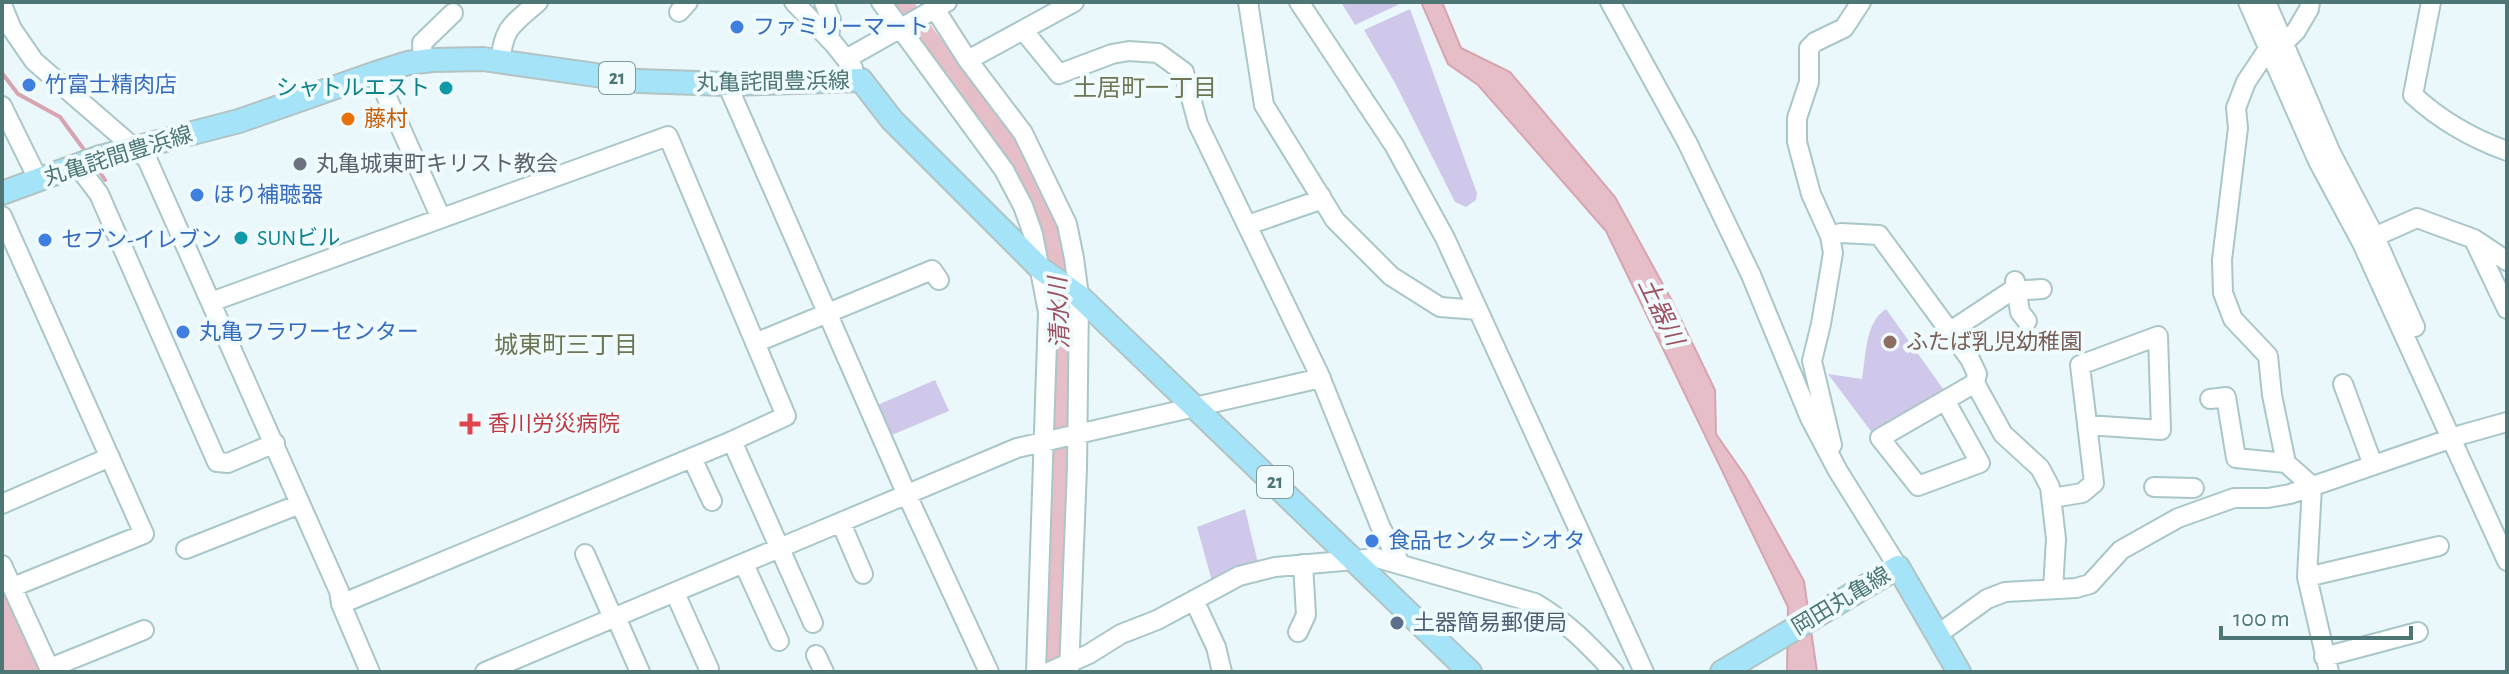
<svg xmlns="http://www.w3.org/2000/svg" width="2509" height="674" font-family="'Alegreya Sans','Noto Sans JP',sans-serif">
	<rect width="100%" height="100%" fill="#eaf8fc"/>
	<path fill="#cfc8ea" d="M 1341,2 L 1404,2 L 1355,25 Z
		M 1410,9 L 1477,193 L 1476,200 L 1466,207 L 1455,202 L 1395,83 L 1364,30 Z
		M 1886,309 L 1946,393 L 1873,434 L 1828,374 L 1862,379 C 1866,356 1865,322 1886,309 Z
		M 935,380 L 949,411 L 887,437 L 873,407 Z
		M 1245,509 L 1258,563 L 1230,570 L 1212,581 L 1197,527 Z"/>
	<path fill="#e6bec7" stroke="#d7a4b0" stroke-width="2" d="M 1421,2 L 1442,2 L 1461,48 L 1510,72 L 1615,197 L 1671,299 L 1715,390 L 1716,434 L 1746,477 L 1804,581 L 1817,672 L 1787,672 L 1788,607 L 1606,231 L 1478,85 L 1448,64 Z
		M 2,576 L 44,672 L 2,672 Z"/>
	<g fill="none" stroke-linecap="round" stroke-linejoin="round">
		<path stroke="#d7a4b0" stroke-width="4" d="M 2,73 L 18,94 L 60,117 L 88,155
			M 95,165 L 105,180"/>
		<path stroke="#e6bec7" stroke-width="22" d="M 900,2 L 1024,170 L 1058,252 L 1062,321 L 1053,672"/>
		<defs>
			<path id="minor" d="M 794,2 L 834,44 L 853,68
				M 824,2 L 831,20 L 829,39
				M 881,2 L 1004,170 L 1023,206 L 1033,234 L 1048,312 L 1036,672
				M 1248,2 L 1264,105 L 1335,220 L 1391,276 L 1440,307 L 1478,310
				M 1299,2 L 1394,145 L 1445,238 L 1644,672
				M 1610,2 L 1687,142 L 1751,275 L 1810,418 L 1838,471 L 1898,567
				M 2248,2 L 2318,161 L 2362,243 L 2507,561
				M 2266,2 L 2331,153 L 2375,237 L 2415,327
				M 2310,2 L 2309,9 L 2296,31 L 2284,43 L 2268,49 L 2246,82 L 2236,108 L 2238,128 L 2222,260 L 2223,293 L 2233,319 L 2268,356 L 2272,395 L 2286,463 L 2312,486
				M 2431,2 L 2413,95 C 2441,121 2471,138 2507,151
				M 2,5 L 12,29 L 34,61 L 147,159 L 339,591 L 341,604 L 370,672
				M 935,9 L 967,59 L 1023,133 L 1067,224 L 1074,258 L 1079,296 L 1077,468 L 1069,672
				M 679,12 L 688,2
				M 1023,30 L 1059,74 L 1112,54 L 1129,51 L 1158,53 L 1184,72 L 1198,124 L 1319,374 L 1381,528 L 1401,565
				M 846,59 L 947,2
				M 968,60 L 1074,2
				M 423,62 L 422,43 L 453,13
				M 500,62 C 504,26 512,25 538,2
				M 376,73 L 441,218
				M 727,84 L 907,495 L 989,672
				M 2,106 L 38,179
				M 77,165 L 99,194 L 217,462 L 228,463 L 275,443
				M 2,216 L 144,534 L 13,587
				M 1248,225 L 1314,202 L 1321,196
				M 1830,236 L 1841,233 L 1879,235 L 1970,359 L 1977,374 L 1975,383 L 1880,438 L 1918,486 L 1980,463 L 1945,400
				M 2365,241 L 2417,218 L 2474,239 L 2507,261
				M 2475,242 L 2507,309
				M 2015,281 L 2020,312 L 2027,321
				M 211,302 L 668,136 L 786,416 L 732,441 L 341,604
				M 1949,332 L 2011,291 L 2042,289
				M 755,343 L 932,270 L 939,280
				M 1975,383 L 2003,434 L 2040,468 L 2050,487 L 2056,539 L 2053,589
				M 2343,384 L 2373,465
				M 2210,399 L 2226,397 L 2236,458 L 2286,463
				M 732,441 L 813,623
				M 1832,445 L 1812,361 L 1821,324 L 1833,253 L 1830,236 L 1811,194 L 1797,142 L 1797,118 L 1809,82 L 1809,48 L 1815,42 L 1844,28 L 1861,2
				M 692,458 L 712,501
				M 2312,486 L 2307,577 L 2329,672
				M 2154,487 L 2194,488
				M 2052,498 L 2082,493 L 2094,483 L 2080,365 L 2158,336 L 2161,430 L 2087,425
				M 2,504 L 110,457
				M 841,523 L 863,574
				M 186,549 L 300,504
				M 585,554 L 613,618
				M 744,564 L 779,641
				M 2,565 L 51,672
				M 2307,577 L 2439,546
				M 675,593 L 709,669
				M 1194,600 L 1216,647 L 1222,672
				M 616,617 L 640,672
				M 1298,632 L 1306,615 L 1303,564
				M 1937,635 L 1987,599 L 2005,592 L 2076,588 L 2090,584 L 2121,550 L 2178,518 L 2234,498 L 2268,498 L 2290,494 L 2464,434 L 2507,422
				M 816,655 L 824,672
				M 2324,657 L 2418,632
				M 50,668 L 144,630
				M 485,672 L 1017,448 L 1321,378
				M 1049,672 L 1089,654 L 1121,634 L 1157,620 L 1239,576 L 1275,567 L 1377,558 L 1535,603 C 1566,621 1590,646 1614,672"/>
			<path id="major" d="M 2,193 L 100,157 L 239,121 L 376,73 L 408,63 L 432,60 L 483,59 L 638,81 L 727,84 L 861,80 L 892,120 L 1041,269 L 1079,296 L 1470,672
				M 1722,672 L 1898,567 L 1959,672"/>
		</defs>
		<use href="#minor" stroke="#a9c7c9" stroke-width="22"/>
		<use href="#major" stroke="#b1c3c2" stroke-width="26"/>
		<use href="#minor" stroke="#fff" stroke-width="18"/>
		<use href="#major" stroke="#a5e3f8" stroke-width="22"/>
	</g>
	<g fill="#3f7fe0" stroke="#f0fbfe" stroke-width="3">
		<circle cx="737" cy="27" r="8"/>
		<circle cx="29" cy="85" r="8"/>
		<circle cx="197" cy="195" r="8"/>
		<circle cx="45" cy="240" r="8"/>
		<circle cx="183" cy="332" r="8"/>
		<circle cx="1372" cy="541" r="8"/>
	</g>
	<g fill="#0f9aa8" stroke="#f0fbfe" stroke-width="3">
		<circle cx="446" cy="88" r="8"/>
		<circle cx="241" cy="238" r="8"/>
	</g>
	<circle fill="#e8710a" stroke="#f0fbfe" stroke-width="3" cx="348" cy="119" r="8"/>
	<circle fill="#6b7280" stroke="#f0fbfe" stroke-width="3" cx="300" cy="164" r="8"/>
	<circle fill="#8d6e63" stroke="#f0fbfe" stroke-width="3" cx="1890" cy="342" r="8"/>
	<path fill="#e0444e" stroke="#f0fbfe" stroke-width="3" d="M466 412h8v8h8v8h-8v8h-8v-8h-8v-8h8z"/>
	<circle fill="#5c6f8a" stroke="#f0fbfe" stroke-width="3" cx="1397" cy="623" r="8"/>
	<g text-anchor="middle" dominant-baseline="central" stroke-width="8" stroke-linejoin="round" paint-order="stroke">
		<g fill="#f0fbfe" stroke="#7e9e9e" stroke-width="2">
			<rect x="599" y="62" width="36" height="32" rx="6"/>
			<rect x="1257" y="466" width="36" height="32" rx="6"/>
		</g>
		<g font-size="20" font-weight="bold" fill="#4d7675">
			<text x="617" y="78">21</text>
			<text x="1275" y="482">21</text>
		</g>
		<g font-size="22" fill="#366cbe" stroke="#f0fbfe" text-anchor="start">
			<text x="753" y="27">ファミリーマート</text>
			<text x="45" y="85">竹富士精肉店</text>
			<text x="213" y="195">ほり補聴器</text>
			<text x="61" y="240">セブン-イレブン</text>
			<text x="199" y="332">丸亀フラワーセンター</text>
			<text x="1388" y="541">食品センターシオタ</text>
		</g>
		<g font-size="22" fill="#4d7675" stroke="#f0fbfe">
			<text transform="translate(773 82) rotate(-1)">丸亀詫間豊浜線</text>
			<text transform="translate(118 156) rotate(-17)">丸亀詫間豊浜線</text>
			<text transform="translate(1841 601) rotate(-31)">岡田丸亀線</text>
		</g>
		<g font-size="22" fill="#0d838f" stroke="#f0fbfe" text-anchor="end">
			<text x="430" y="88">シャトルエスト</text>
			<text x="257" y="238" text-anchor="start">SUNビル</text>
		</g>
		<g font-size="22" fill="#c56008" stroke="#f0fbfe" text-anchor="start">
			<text x="364" y="119">藤村</text>
		</g>
		<g font-size="22" fill="#5b616d" stroke="#f0fbfe" text-anchor="start">
			<text x="316" y="164">丸亀城東町キリスト教会</text>
		</g>
		<g font-size="22" fill="#785e54" stroke="#f0fbfe" text-anchor="start">
			<text x="1906" y="342">ふたば乳児幼稚園</text>
		</g>
		<g font-size="22" fill="#be3a42" stroke="#f0fbfe" text-anchor="start">
			<text x="488" y="424">香川労災病院</text>
		</g>
		<g font-size="22" fill="#4e5e75" stroke="#f0fbfe" text-anchor="start">
			<text x="1413" y="623">土器簡易郵便局</text>
		</g>
		<g font-size="24" fill="#6d7754" stroke="#f0fbfe">
			<text x="1145" y="89">土居町一丁目</text>
			<text x="566" y="346">城東町三丁目</text>
		</g>
		<g font-size="24" font-style="italic" fill="#9e5161" stroke="#f0fbfe">
			<text transform="translate(1660 312) rotate(64)">土器川</text>
			<text transform="translate(1060 313) rotate(-92)">清水川</text>
		</g>
	</g>
	<rect width="2509" height="674" fill="none" stroke="#4d7675" stroke-width="8"/>
	<path d="M2221 626v12h190v-12" fill="none" stroke="#4d7675" stroke-width="4"/>
	<text x="2233" y="626" font-size="24" fill="#4d7675" stroke="#f0fbfe" stroke-width="6" paint-order="stroke">100 m</text>
</svg>
